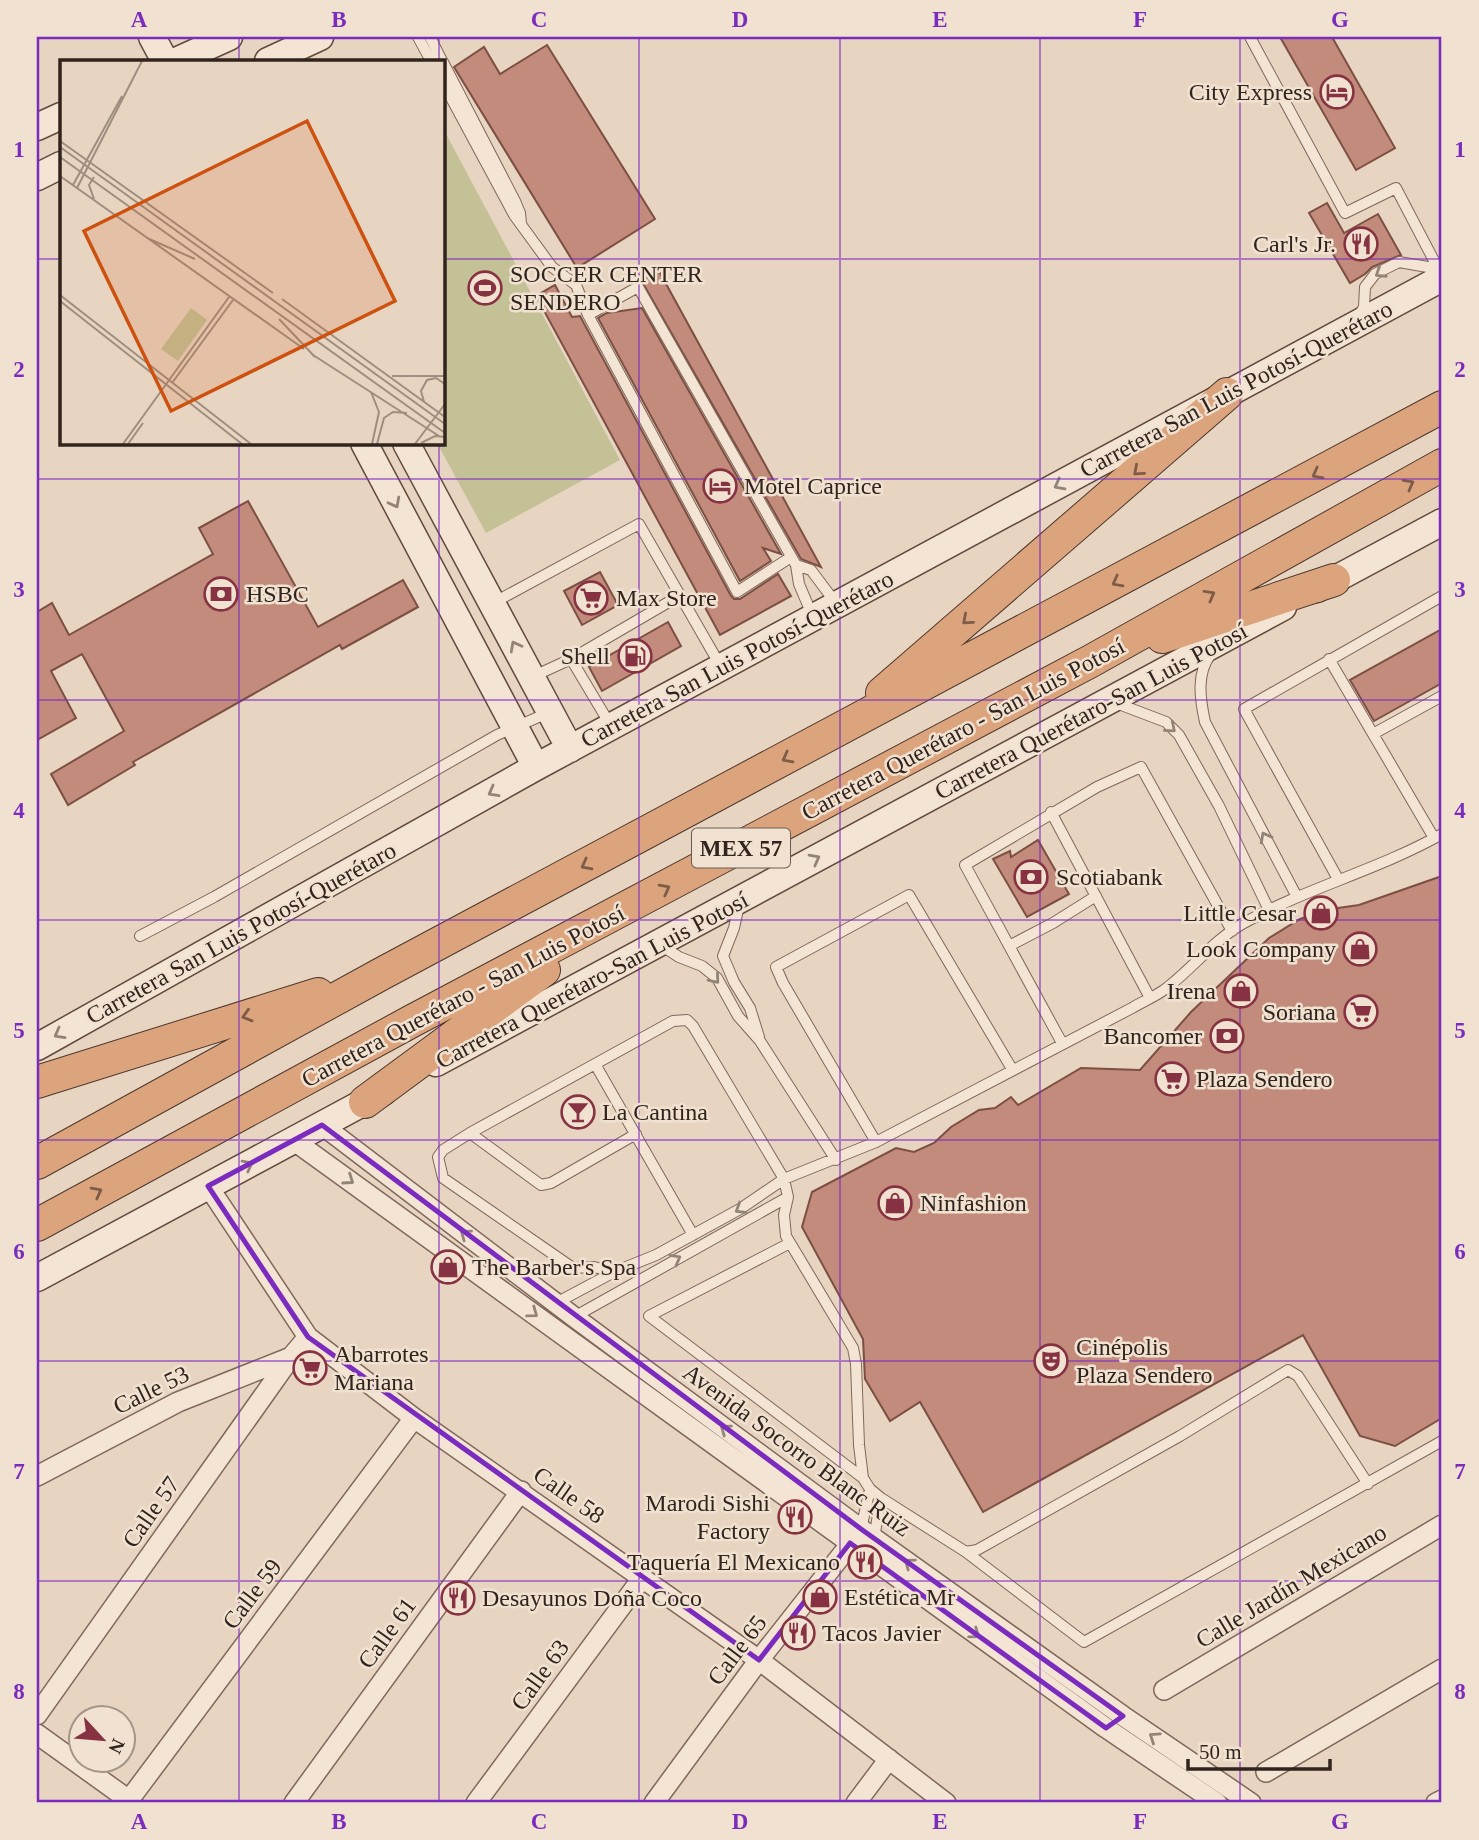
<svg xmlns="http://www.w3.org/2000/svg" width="1479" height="1840" font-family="Georgia,serif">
	<rect width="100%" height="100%" fill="#e8d5c1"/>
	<path fill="#c4c197" d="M 445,132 L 620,460 L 486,533 L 437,443 L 443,443 L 443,133 Z"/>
	<path fill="#c28b7b" stroke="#7c4f44" stroke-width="2" d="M 1280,37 L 1332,37 L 1395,148 L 1356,170 Z
		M 547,45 L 655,219 L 577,268 L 454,67 L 484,47 L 500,74 Z
		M 1327,203 L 1344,233 L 1378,214 L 1401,255 L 1372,267 L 1365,274 L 1350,283 L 1309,213 Z
		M 659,271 L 821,567 L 801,559 L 641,280 Z
		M 555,285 L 572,317 L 580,316 L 731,596 L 734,599 L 740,599 L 778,574 L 791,596 L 720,635 L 536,296 Z
		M 642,308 L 781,554 L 763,548 L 771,561 L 740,581 L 598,318 L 607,313 Z
		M 248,501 L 318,627 L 403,580 L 418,607 L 342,649 L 340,645 L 133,762 L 135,765 L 68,805 L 51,774 L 124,731 L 82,654 L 51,671 L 76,718 L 37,740 L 37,612 L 52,603 L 69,635 L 213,554 L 199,528 Z
		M 600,572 L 618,605 L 582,625 L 564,591 Z
		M 668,622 L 681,646 L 602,691 L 589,667 Z
		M 1442,629 L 1442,683 L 1374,721 L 1350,680 Z
		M 1038,840 L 1069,894 L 1027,917 L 993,859 L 1010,851 L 1011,857 Z
		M 1442,876 L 1442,1418 L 1395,1446 L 1360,1436 L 1303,1335 L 983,1512 L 920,1402 L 890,1421 L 865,1379 L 863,1339 L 802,1227 L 812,1192 L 896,1148 L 914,1152 L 934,1143 L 951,1127 L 979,1110 L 995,1108 L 1011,1097 L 1018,1105 L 1081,1068 L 1140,1070 L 1191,1012 L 1269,938 L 1300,919 L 1331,909 L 1359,905 Z"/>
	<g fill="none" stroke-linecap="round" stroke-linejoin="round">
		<defs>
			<path id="service" d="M 418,37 L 431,61
				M 430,37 L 442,61
				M 1250,37 L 1345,213 L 1396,188 L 1442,276
				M 443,62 L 515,201 L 520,213 L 521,223
				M 443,83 L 514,215 L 552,267 L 576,285 L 588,315
				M 1358,317 L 1364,307 L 1365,287 L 1375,274 L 1399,262 L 1439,269
				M 791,557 L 737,592 L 588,315 L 638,287 L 796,565 L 799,584 L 813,617
				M 796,565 L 811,570 L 835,602
				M 493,603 L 639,524 L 720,665
				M 1211,654 C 1196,673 1200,699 1205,722 L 1297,897
				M 1329,659 L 1434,838
				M 534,676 L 571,659
				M 1116,703 L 1166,722 L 1179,735 L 1219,806 L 1269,910
				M 611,726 L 571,659 L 679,596
				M 1373,734 L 1442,696
				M 1051,812 L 1150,998
				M 1338,879 L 1244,709 L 1442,596
				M 739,905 L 734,928 L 723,956 L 734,982 L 750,1008 L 759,1037
				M 140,936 L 214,897 L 497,735 L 550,712
				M 662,946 L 679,957 L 702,966 L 717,978 L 738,1016 L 760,1041 L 836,1160
				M 1009,946 L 1053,923 L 1096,896
				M 1062,1043 L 965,865 L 1097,787 L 1141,767 L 1232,931
				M 595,1064 L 693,1235
				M 470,1133 L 541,1185 L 551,1183 L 636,1134
				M 876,1142 L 783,983 L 776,967 L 909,895 L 1012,1069
				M 790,1243 L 649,1316 L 863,1478
				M 614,1272 L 594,1267 L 573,1268 L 443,1178 L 438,1157 L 443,1150 L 470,1133 L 673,1021 L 687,1020 L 693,1026 L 784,1179 L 788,1197 L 784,1215 L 786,1236 L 853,1348 L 856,1364 L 859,1445 L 863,1478 L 870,1489 L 881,1498 L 966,1552 L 977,1550 L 1180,1436 L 1288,1370 L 1298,1376 L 1368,1484
				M 556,1303 L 614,1272 L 656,1255 L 740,1209 L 784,1179 L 876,1142 L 1132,1008 C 1142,1002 1154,997 1164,990 C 1191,970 1213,941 1242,924 C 1306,888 1378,870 1442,834
				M 574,1317 L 788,1197
				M 861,1529 L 870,1489
				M 874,1538 L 881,1498
				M 966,1552 L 1084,1642 L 1442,1441"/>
			<path id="minor" d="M 322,1125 L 574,1317 L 861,1529 L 1123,1716 L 1251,1803
				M 293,1140 L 1106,1728 L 1217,1803
				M 208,1186 L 308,1337 L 414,1418 L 759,1660 L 946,1803
				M 37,1476 L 178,1402 L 291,1357
				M 1164,1690 L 1442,1525
				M 37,1715 L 291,1357 L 308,1337
				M 37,1734 L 133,1803
				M 1266,1772 L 1442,1669
				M 129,1800 L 414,1418
				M 294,1803 L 521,1491
				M 476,1803 L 643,1577
				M 654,1803 L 759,1660 L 859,1533
				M 856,1803 L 889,1759
				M 1436,1803 L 1442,1800"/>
			<path id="secondary" d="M 152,37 L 165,61
				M 176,61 L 229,37
				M 268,61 L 320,37
				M 37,127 L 61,116
				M 37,177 L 61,165
				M 364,443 L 536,767
				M 406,443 L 570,749
				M 1317,589 L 1442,522
				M 37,1047 L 536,767 L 1442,278
				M 436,1063 L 1283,607
				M 37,1278 L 383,1092"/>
			<path id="trunk" d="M 1162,637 L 1334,580
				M 882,693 L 1227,394
				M 37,1082 L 318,994
				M 365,1102 L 544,970
				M 37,1163 L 383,973 L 1442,407
				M 37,1225 L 412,1021 L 1091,661 L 1442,465"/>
		</defs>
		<use href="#service" stroke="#7f675b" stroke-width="12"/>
		<use href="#minor" stroke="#7f675b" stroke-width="22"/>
		<use href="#secondary" stroke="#61493e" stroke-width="29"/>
		<use href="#trunk" stroke="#4d372f" stroke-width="34"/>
		<use href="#service" stroke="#f4e4d3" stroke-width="10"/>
		<use href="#minor" stroke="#f4e4d3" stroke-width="19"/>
		<use href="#secondary" stroke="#f4e4d3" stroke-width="26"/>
		<use href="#trunk" stroke="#dca47c" stroke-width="32"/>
	</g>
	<defs><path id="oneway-chevron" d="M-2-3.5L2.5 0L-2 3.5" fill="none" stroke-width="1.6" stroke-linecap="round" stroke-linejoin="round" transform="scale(1.75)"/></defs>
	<g stroke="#928478">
		<use href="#oneway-chevron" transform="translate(1380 273) rotate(147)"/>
		<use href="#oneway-chevron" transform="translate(1059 485) rotate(152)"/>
		<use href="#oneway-chevron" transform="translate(395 503) rotate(62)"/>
		<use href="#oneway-chevron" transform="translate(515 646) rotate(-118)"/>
		<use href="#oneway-chevron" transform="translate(1171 728) rotate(40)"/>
		<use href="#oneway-chevron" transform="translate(493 792) rotate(151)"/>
		<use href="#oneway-chevron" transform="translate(1265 837) rotate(-118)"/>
		<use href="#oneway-chevron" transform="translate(815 859) rotate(-28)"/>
		<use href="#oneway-chevron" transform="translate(715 979) rotate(50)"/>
		<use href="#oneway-chevron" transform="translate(59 1034) rotate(151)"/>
		<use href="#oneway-chevron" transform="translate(248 1165) rotate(-28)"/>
		<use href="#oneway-chevron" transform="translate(349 1180) rotate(35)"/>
		<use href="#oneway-chevron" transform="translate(740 1209) rotate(148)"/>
		<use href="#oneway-chevron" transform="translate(465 1234) rotate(-143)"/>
		<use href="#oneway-chevron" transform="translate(676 1259) rotate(-29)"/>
		<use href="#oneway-chevron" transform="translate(533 1313) rotate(36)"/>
		<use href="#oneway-chevron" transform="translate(725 1429) rotate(-144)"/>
		<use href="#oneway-chevron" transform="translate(909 1563) rotate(-144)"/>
		<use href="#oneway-chevron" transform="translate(975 1634) rotate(36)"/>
		<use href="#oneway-chevron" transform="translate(1154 1737) rotate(-146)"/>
	</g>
	<g stroke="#7e5d48">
		<use href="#oneway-chevron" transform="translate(1138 471) rotate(139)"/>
		<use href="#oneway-chevron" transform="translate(1317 474) rotate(152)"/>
		<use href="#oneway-chevron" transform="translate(1409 484) rotate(-29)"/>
		<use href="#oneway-chevron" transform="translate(1117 582) rotate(152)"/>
		<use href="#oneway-chevron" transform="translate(1210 595) rotate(-29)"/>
		<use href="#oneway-chevron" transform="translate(967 620) rotate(139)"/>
		<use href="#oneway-chevron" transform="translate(787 758) rotate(152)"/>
		<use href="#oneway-chevron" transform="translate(586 865) rotate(152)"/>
		<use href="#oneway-chevron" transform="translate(665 889) rotate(-28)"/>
		<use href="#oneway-chevron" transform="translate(247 1016) rotate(163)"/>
		<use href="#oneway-chevron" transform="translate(97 1192) rotate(-28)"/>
	</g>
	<path fill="none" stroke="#7b2cbf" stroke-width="5" stroke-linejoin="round" d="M 322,1125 L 861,1529 L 1123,1716 L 1106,1728 L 850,1543 L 759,1660 L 308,1337 L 208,1186 Z"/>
	<path fill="none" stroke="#7b2cbf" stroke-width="2" stroke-opacity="0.55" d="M 239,37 L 239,61M 439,37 L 439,61M 639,37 L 639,1803M 840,37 L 840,1803M 1040,37 L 1040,1803M 1240,37 L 1240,1803M 37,259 L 61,259M 443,259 L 1442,259M 239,443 L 239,1803M 439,443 L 439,1803M 37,479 L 1442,479M 37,700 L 1442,700M 37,920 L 1442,920M 37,1140 L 1442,1140M 37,1361 L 1442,1361M 37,1581 L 1442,1581"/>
	<defs>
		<symbol id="hotel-ring" viewBox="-11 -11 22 22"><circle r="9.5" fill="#f0e1d0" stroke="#873243" stroke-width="1.5"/><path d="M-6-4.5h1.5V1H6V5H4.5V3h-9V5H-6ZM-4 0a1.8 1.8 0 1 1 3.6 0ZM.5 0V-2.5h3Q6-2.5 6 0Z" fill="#873243"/></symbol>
		<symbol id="restaurant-ring" viewBox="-11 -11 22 22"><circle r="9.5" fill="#f0e1d0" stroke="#873243" stroke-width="1.5"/><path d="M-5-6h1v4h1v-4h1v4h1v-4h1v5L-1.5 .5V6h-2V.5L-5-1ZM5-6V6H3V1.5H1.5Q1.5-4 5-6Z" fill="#873243"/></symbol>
		<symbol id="stadium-ring" viewBox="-11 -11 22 22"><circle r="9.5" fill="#f0e1d0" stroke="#873243" stroke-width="1.5"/><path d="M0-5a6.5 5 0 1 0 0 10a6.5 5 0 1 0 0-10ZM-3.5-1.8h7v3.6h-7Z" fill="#873243"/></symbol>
		<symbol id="bank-ring" viewBox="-11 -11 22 22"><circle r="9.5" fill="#f0e1d0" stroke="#873243" stroke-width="1.5"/><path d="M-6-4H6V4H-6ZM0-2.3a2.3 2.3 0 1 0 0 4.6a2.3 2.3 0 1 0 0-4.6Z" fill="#873243"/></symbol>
		<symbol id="supermarket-ring" viewBox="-11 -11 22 22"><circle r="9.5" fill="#f0e1d0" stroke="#873243" stroke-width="1.5"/><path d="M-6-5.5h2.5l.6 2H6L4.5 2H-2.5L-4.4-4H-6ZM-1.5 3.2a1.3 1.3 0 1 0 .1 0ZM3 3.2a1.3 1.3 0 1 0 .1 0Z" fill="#873243"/></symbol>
		<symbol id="fuel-ring" viewBox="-11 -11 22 22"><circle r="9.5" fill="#f0e1d0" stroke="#873243" stroke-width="1.5"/><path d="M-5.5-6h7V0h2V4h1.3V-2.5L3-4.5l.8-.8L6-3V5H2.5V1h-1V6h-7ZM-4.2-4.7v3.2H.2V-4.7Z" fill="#873243"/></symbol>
		<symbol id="shop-ring" viewBox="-11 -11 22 22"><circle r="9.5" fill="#f0e1d0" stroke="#873243" stroke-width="1.5"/><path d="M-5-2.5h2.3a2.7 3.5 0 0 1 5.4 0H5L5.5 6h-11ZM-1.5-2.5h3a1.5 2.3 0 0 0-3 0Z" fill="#873243"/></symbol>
		<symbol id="bar-ring" viewBox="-11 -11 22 22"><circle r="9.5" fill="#f0e1d0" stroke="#873243" stroke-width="1.5"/><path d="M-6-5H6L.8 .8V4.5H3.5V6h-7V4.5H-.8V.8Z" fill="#873243"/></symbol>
		<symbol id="theatre-ring" viewBox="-11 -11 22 22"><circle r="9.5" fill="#f0e1d0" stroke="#873243" stroke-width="1.5"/><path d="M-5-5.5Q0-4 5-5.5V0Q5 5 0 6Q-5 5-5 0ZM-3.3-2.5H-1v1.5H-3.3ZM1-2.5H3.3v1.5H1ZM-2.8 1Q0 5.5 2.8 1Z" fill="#873243"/></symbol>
	</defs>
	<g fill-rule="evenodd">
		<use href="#hotel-ring" x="1318" y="73" width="38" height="38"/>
		<use href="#restaurant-ring" x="1342" y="225" width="38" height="38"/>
		<use href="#stadium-ring" x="466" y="269" width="38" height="38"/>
		<use href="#hotel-ring" x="701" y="467" width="38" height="38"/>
		<use href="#bank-ring" x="202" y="575" width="38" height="38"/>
		<use href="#supermarket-ring" x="572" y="579" width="38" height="38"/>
		<use href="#fuel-ring" x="616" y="637" width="38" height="38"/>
		<use href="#bank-ring" x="1012" y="858" width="38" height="38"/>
		<use href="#shop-ring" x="1302" y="894" width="38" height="38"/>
		<use href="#shop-ring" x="1341" y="930" width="38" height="38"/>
		<use href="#shop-ring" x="1222" y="972" width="38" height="38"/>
		<use href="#supermarket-ring" x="1342" y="993" width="38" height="38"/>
		<use href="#bank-ring" x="1208" y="1017" width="38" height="38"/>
		<use href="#supermarket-ring" x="1153" y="1060" width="38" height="38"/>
		<use href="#bar-ring" x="559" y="1093" width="38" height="38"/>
		<use href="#shop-ring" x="876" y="1184" width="38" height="38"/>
		<use href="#shop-ring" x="429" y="1248" width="38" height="38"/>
		<use href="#theatre-ring" x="1032" y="1342" width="38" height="38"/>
		<use href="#supermarket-ring" x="291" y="1349" width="38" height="38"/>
		<use href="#restaurant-ring" x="776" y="1498" width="38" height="38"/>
		<use href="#restaurant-ring" x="846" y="1543" width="38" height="38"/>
		<use href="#shop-ring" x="801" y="1578" width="38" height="38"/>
		<use href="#restaurant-ring" x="439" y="1579" width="38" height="38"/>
		<use href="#restaurant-ring" x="779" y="1614" width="38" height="38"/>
	</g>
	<g text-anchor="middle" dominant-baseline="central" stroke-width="5" stroke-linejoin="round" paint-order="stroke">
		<rect fill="#f0e1d0" stroke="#6a5c53" stroke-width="2" x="692" y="828.5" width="98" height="39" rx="5"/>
		<g font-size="23" font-weight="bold" fill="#31231d">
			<text x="741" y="848">MEX 57</text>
		</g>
		<g font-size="24" fill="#31231d" stroke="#f0e1d0" text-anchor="start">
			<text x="1312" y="92" text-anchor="end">City Express</text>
			<text x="1336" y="244" text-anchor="end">Carl's Jr.</text>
			<text x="510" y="274">SOCCER CENTER<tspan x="510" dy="28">SENDERO</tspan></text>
			<text x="744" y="486">Motel Caprice</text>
			<text x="246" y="594">HSBC</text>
			<text x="616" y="598">Max Store</text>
			<text x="610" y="656" text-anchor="end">Shell</text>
			<text x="1056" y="877">Scotiabank</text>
			<text x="1296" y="913" text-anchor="end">Little Cesar</text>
			<text x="1336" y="949" text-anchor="end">Look Company</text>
			<text x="1216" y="991" text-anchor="end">Irena</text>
			<text x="1336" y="1012" text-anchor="end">Soriana</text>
			<text x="1202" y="1036" text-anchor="end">Bancomer</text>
			<text x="1196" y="1079">Plaza Sendero</text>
			<text x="602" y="1112">La Cantina</text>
			<text x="920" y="1203">Ninfashion</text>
			<text x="472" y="1267">The Barber's Spa</text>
			<text x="1076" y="1347">Cinépolis<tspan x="1076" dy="28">Plaza Sendero</tspan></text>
			<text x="334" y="1354">Abarrotes<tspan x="334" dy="28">Mariana</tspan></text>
			<text x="770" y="1503" text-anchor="end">Marodi Sishi<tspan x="770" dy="28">Factory</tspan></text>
			<text x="840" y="1562" text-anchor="end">Taquería El Mexicano</text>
			<text x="844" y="1597">Estética Mr</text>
			<text x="482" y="1598">Desayunos Doña Coco</text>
			<text x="822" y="1633">Tacos Javier</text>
		</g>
		<g font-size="24" fill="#31231d" stroke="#f0e1d0">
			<text transform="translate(1236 389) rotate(-28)">Carretera San Luis Potosí-Querétaro</text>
			<text transform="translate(737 659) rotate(-28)">Carretera San Luis Potosí-Querétaro</text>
			<text transform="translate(1091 711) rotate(-28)">Carretera Querétaro-San Luis Potosí</text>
			<text transform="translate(963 729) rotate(-28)">Carretera Querétaro - San Luis Potosí</text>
			<text transform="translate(241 933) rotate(-29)">Carretera San Luis Potosí-Querétaro</text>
			<text transform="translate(592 980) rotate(-28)">Carretera Querétaro-San Luis Potosí</text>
			<text transform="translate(463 996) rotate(-28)">Carretera Querétaro - San Luis Potosí</text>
			<text transform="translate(151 1390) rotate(-26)">Calle 53</text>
			<text transform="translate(797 1450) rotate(36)">Avenida Socorro Blanc Ruiz</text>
			<text transform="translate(569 1495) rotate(35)">Calle 58</text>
			<text transform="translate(151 1512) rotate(-55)">Calle 57</text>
			<text transform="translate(1291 1586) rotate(-31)">Calle Jardín Mexicano</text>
			<text transform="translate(252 1594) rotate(-53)">Calle 59</text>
			<text transform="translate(387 1633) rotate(-54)">Calle 61</text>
			<text transform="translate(737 1650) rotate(-53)">Calle 65</text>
			<text transform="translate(540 1675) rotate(-54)">Calle 63</text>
		</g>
	</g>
	<g transform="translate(60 60)">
		<rect width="385" height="385" fill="#e8d5c1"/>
		<path d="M 131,248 L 147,260 L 118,301 L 101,289 Z" fill="#c4c197"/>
		<path fill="none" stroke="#9f8e7f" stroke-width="2" d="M 0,81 L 213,233M 0,87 L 385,364M 0,97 L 385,373M 0,116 L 244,289M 34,117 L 29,125 L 34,139M 13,125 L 62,36M 17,128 L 82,1M 87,178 L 135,199M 0,235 L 191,384M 222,239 L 385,357M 0,241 L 182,384M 219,259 L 255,297M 253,295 L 379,376M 332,316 L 385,316M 112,323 L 173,240M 311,332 L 319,352 L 312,384M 364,342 L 361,331 L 367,320 L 376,318 L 385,324M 361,383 L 375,376 L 385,377M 63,384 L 169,237M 68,384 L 83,363M 317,384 L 324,358 L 333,352 L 347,353M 355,384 L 385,344"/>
		<path fill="#cd510f" fill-opacity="0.15" stroke="#cd510f" stroke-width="3.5" d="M 247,61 L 335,241 L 111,351 L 24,171 Z"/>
		<rect width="385" height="385" fill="none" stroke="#31231d" stroke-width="3.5"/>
	</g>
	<rect width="1479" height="1840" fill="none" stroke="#f0e1d0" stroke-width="77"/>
	<g transform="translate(102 1739) rotate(116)"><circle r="33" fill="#f0e1d0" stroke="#a49588" stroke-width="2"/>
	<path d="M0-5L12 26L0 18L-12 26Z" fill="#873243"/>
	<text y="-10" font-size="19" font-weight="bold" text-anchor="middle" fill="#31231d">N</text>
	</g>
	<path d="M1188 1759v10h142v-10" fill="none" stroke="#31231d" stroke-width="3.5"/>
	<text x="1199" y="1759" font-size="21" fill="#31231d" stroke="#f0e1d0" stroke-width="5" paint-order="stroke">50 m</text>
	<rect x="38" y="38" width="1402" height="1763" fill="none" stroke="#7b2cbf" stroke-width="2.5"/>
	<g font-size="23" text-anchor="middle" font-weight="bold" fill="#7b2cbf">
		<text x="139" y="27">A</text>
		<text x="339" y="27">B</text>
		<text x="539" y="27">C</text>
		<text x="740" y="27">D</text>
		<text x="940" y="27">E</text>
		<text x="1140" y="27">F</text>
		<text x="1340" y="27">G</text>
		<text x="19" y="157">1</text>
		<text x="1460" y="157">1</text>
		<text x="19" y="377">2</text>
		<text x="1460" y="377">2</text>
		<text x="19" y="597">3</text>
		<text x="1460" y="597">3</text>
		<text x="19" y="818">4</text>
		<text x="1460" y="818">4</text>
		<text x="19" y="1038">5</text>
		<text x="1460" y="1038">5</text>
		<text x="19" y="1259">6</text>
		<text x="1460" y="1259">6</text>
		<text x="19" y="1479">7</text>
		<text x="1460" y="1479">7</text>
		<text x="19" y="1699">8</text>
		<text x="1460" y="1699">8</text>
		<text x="139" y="1829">A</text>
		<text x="339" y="1829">B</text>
		<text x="539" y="1829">C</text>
		<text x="740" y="1829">D</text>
		<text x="940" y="1829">E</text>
		<text x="1140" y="1829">F</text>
		<text x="1340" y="1829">G</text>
	</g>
</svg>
